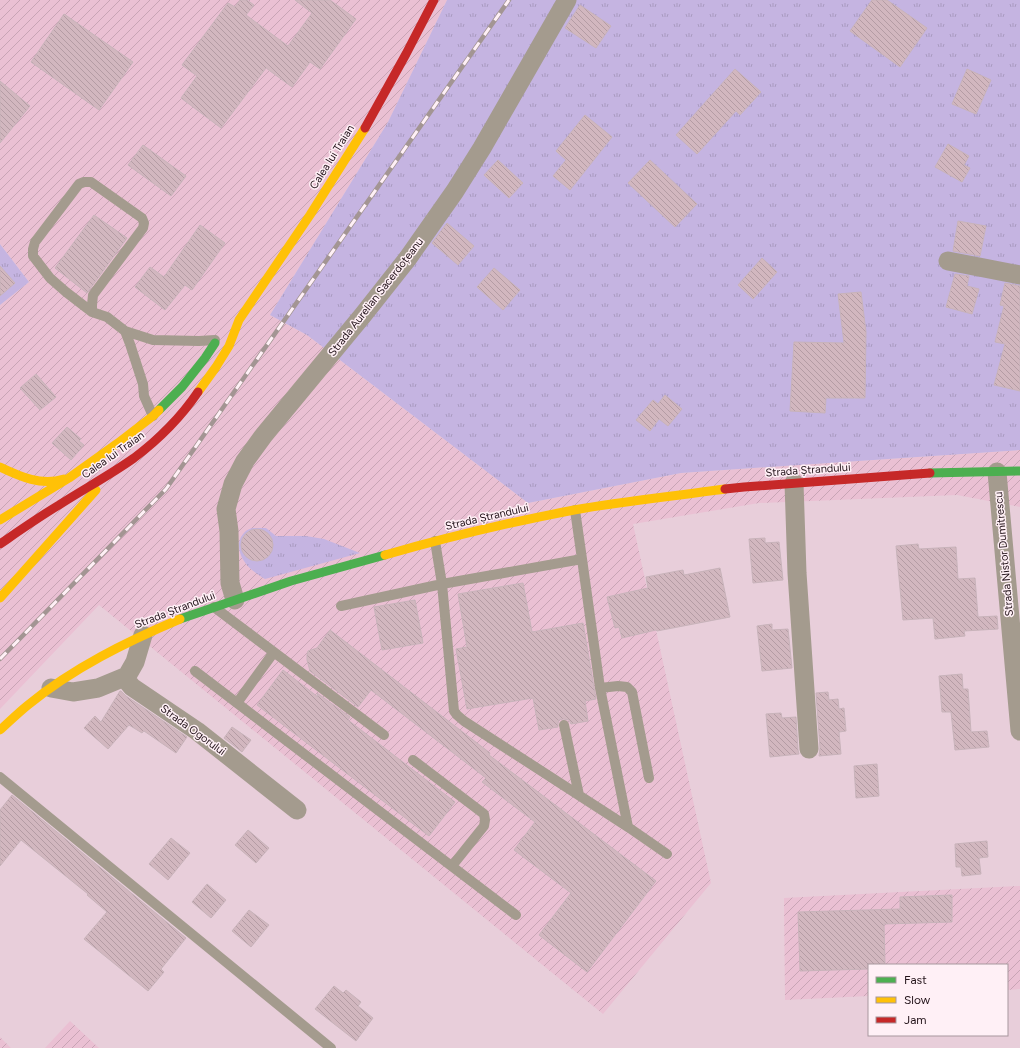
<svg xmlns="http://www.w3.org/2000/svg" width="1020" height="1048" font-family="Figtree,sans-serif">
	<defs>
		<pattern id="industrial-furrows" width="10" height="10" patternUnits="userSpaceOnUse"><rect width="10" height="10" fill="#eac0d3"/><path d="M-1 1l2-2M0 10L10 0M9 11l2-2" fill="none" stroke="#c8a4b5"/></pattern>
		<pattern id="grass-tufts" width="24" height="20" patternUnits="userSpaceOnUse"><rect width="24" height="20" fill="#c5b4e1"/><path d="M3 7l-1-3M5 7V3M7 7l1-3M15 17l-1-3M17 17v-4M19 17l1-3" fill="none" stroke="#a99ac0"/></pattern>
		<pattern id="building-back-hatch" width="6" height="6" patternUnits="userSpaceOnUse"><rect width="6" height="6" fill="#d2b7bf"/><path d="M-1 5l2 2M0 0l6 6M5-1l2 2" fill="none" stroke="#b49ca4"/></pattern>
	</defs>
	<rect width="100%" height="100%" fill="#e8ceda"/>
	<path fill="url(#industrial-furrows)" d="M 0,0 L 447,0 L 388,122 L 270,315 L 307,335 L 528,503 L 681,473 L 1020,450 L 1020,507 L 957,495 L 759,503 L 633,524 L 711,883 L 603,1014 L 99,605 L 0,709 L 0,305 L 29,282 L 0,244 Z
		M 1020,886 L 1020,989 L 1007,990 L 1007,965 L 869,965 L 869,996 L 785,1000 L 784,898 Z
		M 70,1021 L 99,1048 L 45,1048 Z
		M 0,1037 L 11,1048 L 0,1048 Z"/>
	<path fill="url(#grass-tufts)" d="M 447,0 L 1020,0 L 1020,450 L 681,473 L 528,503 L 307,335 L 270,315 L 388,122 Z
		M 0,244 L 29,282 L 0,305 Z
		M 253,528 L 266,528 L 276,536 L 306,536 L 324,539 L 360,553 L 265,579 C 260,576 256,573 252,570 C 243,563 235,548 241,537 C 244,532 247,529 253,528 Z"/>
	<path fill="url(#building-back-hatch)" stroke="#c8b3ba" d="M 240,0 L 247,0 L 254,5 L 246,15 L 288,46 L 312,13 L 295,0 L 330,0 L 356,19 L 320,69 L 310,62 L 292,87 L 266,68 L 221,128 L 181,98 L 197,76 L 182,65 L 228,3 L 235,7 Z
		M 872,0 L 887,0 L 927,28 L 900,67 L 850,31 Z
		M 580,5 L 611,26 L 596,48 L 565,28 Z
		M 64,14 L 133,62 L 99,110 L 31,62 Z
		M 735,69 L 761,92 L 740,115 L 736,111 L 697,154 L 676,135 Z
		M 967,69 L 991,80 L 976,114 L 952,104 Z
		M 0,81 L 30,106 L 0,143 Z
		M 585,115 L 612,137 L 570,190 L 553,176 L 566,160 L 556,151 Z
		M 948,144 L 969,156 L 964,165 L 970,168 L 962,182 L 935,167 Z
		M 143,145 L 186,176 L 171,196 L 128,165 Z
		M 498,160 L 523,183 L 509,198 L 484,175 Z
		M 650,160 L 697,204 L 675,227 L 628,183 Z
		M 94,215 L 127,238 L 87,293 L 55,268 Z
		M 958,221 L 986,226 L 980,256 L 953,251 Z
		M 447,223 L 474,246 L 458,265 L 432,243 Z
		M 200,225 L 225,243 L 192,290 L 185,285 L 165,310 L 135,287 L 150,267 L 164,277 Z
		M 762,258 L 777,272 L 753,299 L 738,285 Z
		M 0,266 L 15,283 L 0,296 Z
		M 494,268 L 520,290 L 503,310 L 477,287 Z
		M 955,274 L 969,276 L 967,286 L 979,289 L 972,314 L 946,307 Z
		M 1005,283 L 1020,286 L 1020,391 L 994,385 L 1005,344 L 995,342 L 1004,306 L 1000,305 Z
		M 861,292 L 866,332 L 865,398 L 826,398 L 825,413 L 790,411 L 794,342 L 844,343 L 838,294 Z
		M 36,374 L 56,397 L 40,410 L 20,388 Z
		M 665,395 L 682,409 L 668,426 L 659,419 L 650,431 L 636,420 L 653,400 L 658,404 Z
		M 67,427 L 81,439 L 79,441 L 84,445 L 71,460 L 52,443 Z
		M241 545a16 16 0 1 1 32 0a16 16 0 1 1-32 0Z
		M 765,538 L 765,543 L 779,542 L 783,580 L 753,583 L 749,539 Z
		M 918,544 L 919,549 L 956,547 L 958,579 L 975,578 L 978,617 L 997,616 L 998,629 L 964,631 L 965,636 L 935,639 L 933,618 L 903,620 L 896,546 Z
		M 720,568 L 730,617 L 657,631 L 656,630 L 622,638 L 619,627 L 615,628 L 607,597 L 648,588 L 646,577 L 683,570 L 684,575 Z
		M 523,583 L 532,632 L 583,623 L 596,699 L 585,701 L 588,721 L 571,724 L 569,720 L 563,719 L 559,720 L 558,723 L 558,727 L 539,730 L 533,698 L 467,709 L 456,649 L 467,647 L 458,594 Z
		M 415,600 L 423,643 L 382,650 L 374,607 Z
		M 772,624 L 772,630 L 788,629 L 792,668 L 762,671 L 757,626 Z
		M 330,630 L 490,753 L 489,755 L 656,881 L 587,972 L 539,935 L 571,893 L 514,850 L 535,822 L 482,782 L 486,778 L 371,690 L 358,707 L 310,671 L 307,660 L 307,655 L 308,651 L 317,648 Z
		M 283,670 L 318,697 L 317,693 L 350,717 L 348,720 L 455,802 L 429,836 L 257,705 Z
		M 962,674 L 963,689 L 968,689 L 971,732 L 987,731 L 989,747 L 955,750 L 951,712 L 942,712 L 939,676 Z
		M 120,691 L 121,691 L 126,696 L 187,737 L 176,753 L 144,731 L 142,733 L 129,725 L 108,749 L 84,728 L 95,716 L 101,722 Z
		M 828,692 L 829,700 L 838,699 L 839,709 L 844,708 L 846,731 L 839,732 L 841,754 L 819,756 L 820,748 L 816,693 Z
		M 781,713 L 782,718 L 796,717 L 798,750 L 799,754 L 770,757 L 766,714 Z
		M 232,727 L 251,740 L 242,752 L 224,738 Z
		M 877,764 L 879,796 L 856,798 L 854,766 Z
		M 12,795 L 186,938 L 161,969 L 164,972 L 148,991 L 84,939 L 107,912 L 87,895 L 88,894 L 21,840 L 0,866 L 0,810 Z
		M 248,830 L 269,848 L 256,863 L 235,845 Z
		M 171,838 L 190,853 L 168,880 L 149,864 Z
		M 987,841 L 988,857 L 979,858 L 981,874 L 962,876 L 961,867 L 956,867 L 955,844 Z
		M 207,884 L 226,900 L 211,918 L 192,902 Z
		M 952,895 L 952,922 L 884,924 L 885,965 L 869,965 L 869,969 L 800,971 L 798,912 L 900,909 L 900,897 Z
		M 249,910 L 269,925 L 251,947 L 232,931 Z
		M 334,986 L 343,993 L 346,990 L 361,1002 L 358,1006 L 373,1018 L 356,1041 L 315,1009 Z"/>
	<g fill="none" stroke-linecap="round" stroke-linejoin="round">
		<path stroke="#a49b8e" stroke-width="10" d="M 92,312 L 92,305 L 93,295 L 143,228 L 144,223 L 142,218 L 91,182 L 84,182 L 79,184 L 35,242 L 33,249 L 33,256 L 50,278 L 66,292 L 92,312 L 107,317 L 125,331 L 153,340 L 199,341 L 215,340
			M 125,331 L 130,344 L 143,384 L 144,396 L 153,416
			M 435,541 L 442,584 L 454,711 L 457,715 L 464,721 L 628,827 L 667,854
			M 582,559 L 600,688 L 628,827
			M 341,606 L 442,584 L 582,559 L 575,510
			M 214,607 L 384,735
			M 195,671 L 237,703 L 516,915
			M 600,688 L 618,686 L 627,687 L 632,692 L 649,778
			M 237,703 L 274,652
			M 564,725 L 579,795
			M 413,760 L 484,814 L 485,820 L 484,826 L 452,866
			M 0,777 L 331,1048"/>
		<path stroke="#a49b8e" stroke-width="19" d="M 948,261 L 1020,275
			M 997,472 L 1020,731
			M 794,483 L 797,573 L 809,749
			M 235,600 L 230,583 L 229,531 L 226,509 L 233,484 L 245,461 L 264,435 L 363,315 L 408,258 L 455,191 L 482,148 L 567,0
			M 143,635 L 135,662 L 127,676 L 127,681 L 132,687 L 197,731 L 297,810
			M 51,688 L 73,692 L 98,688 L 127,676"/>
		<path stroke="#4caf50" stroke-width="9" d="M 159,410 L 182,387 L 205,358 L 215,343
			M 930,473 L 1020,471
			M 180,619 L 291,581 L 385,555"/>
		<path stroke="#ffc107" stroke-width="9" d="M 198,392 L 216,367 L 229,346 L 239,320 L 310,215 L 365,128
			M 0,467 C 21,477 41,486 64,479
			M 0,520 L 69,478 L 118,443 L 153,416 L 159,410
			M 385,555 C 448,537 511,522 574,510 C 624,501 675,496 725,489
			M 0,598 L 96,490
			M 0,730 C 9,722 18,713 28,705 C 73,668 126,642 180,619"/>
		<path stroke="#c62828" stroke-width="9" d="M 365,128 L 406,54 L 434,0
			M 725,489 L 744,487 L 930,473
			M 0,544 C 19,531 39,517 59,505 C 84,489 110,475 134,458 C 158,440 181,417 198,392"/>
		<defs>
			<path id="rail" d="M 0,659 L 166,489 L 509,0"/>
		</defs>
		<use href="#rail" stroke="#a39593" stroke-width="4.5"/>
		<use href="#rail" stroke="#fff0f6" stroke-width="3" stroke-dasharray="9" stroke-linecap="butt"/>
	</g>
	<g text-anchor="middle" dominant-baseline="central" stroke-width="3" stroke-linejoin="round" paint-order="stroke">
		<g font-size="11" fill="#221219" stroke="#fff0f6">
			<text transform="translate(332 157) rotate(-58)">Calea lui Traian</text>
			<text transform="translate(376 297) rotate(-52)">Strada Aurelian Sacerdoțeanu</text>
			<text transform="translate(113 455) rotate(-35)">Calea lui Traian</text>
			<text transform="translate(808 470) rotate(-4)">Strada Ștrandului</text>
			<text transform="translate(487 517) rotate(-13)">Strada Ștrandului</text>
			<text transform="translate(1004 554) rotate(-95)">Strada Nistor Dumitrescu</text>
			<text transform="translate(175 610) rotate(-21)">Strada Ștrandului</text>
			<text transform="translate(193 730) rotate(36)">Strada Ogorului</text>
		</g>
	</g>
	<rect x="868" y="964" width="140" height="72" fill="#fff0f6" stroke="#a7979e"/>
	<rect x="876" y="977" width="20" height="6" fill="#4caf50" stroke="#a7979e"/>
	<text x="904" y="984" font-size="12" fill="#221219">Fast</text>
	<rect x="876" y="997" width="20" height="6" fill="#ffc107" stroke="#a7979e"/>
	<text x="904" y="1004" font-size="12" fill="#221219">Slow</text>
	<rect x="876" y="1017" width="20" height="6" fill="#c62828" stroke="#a7979e"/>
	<text x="904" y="1024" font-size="12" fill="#221219">Jam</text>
</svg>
